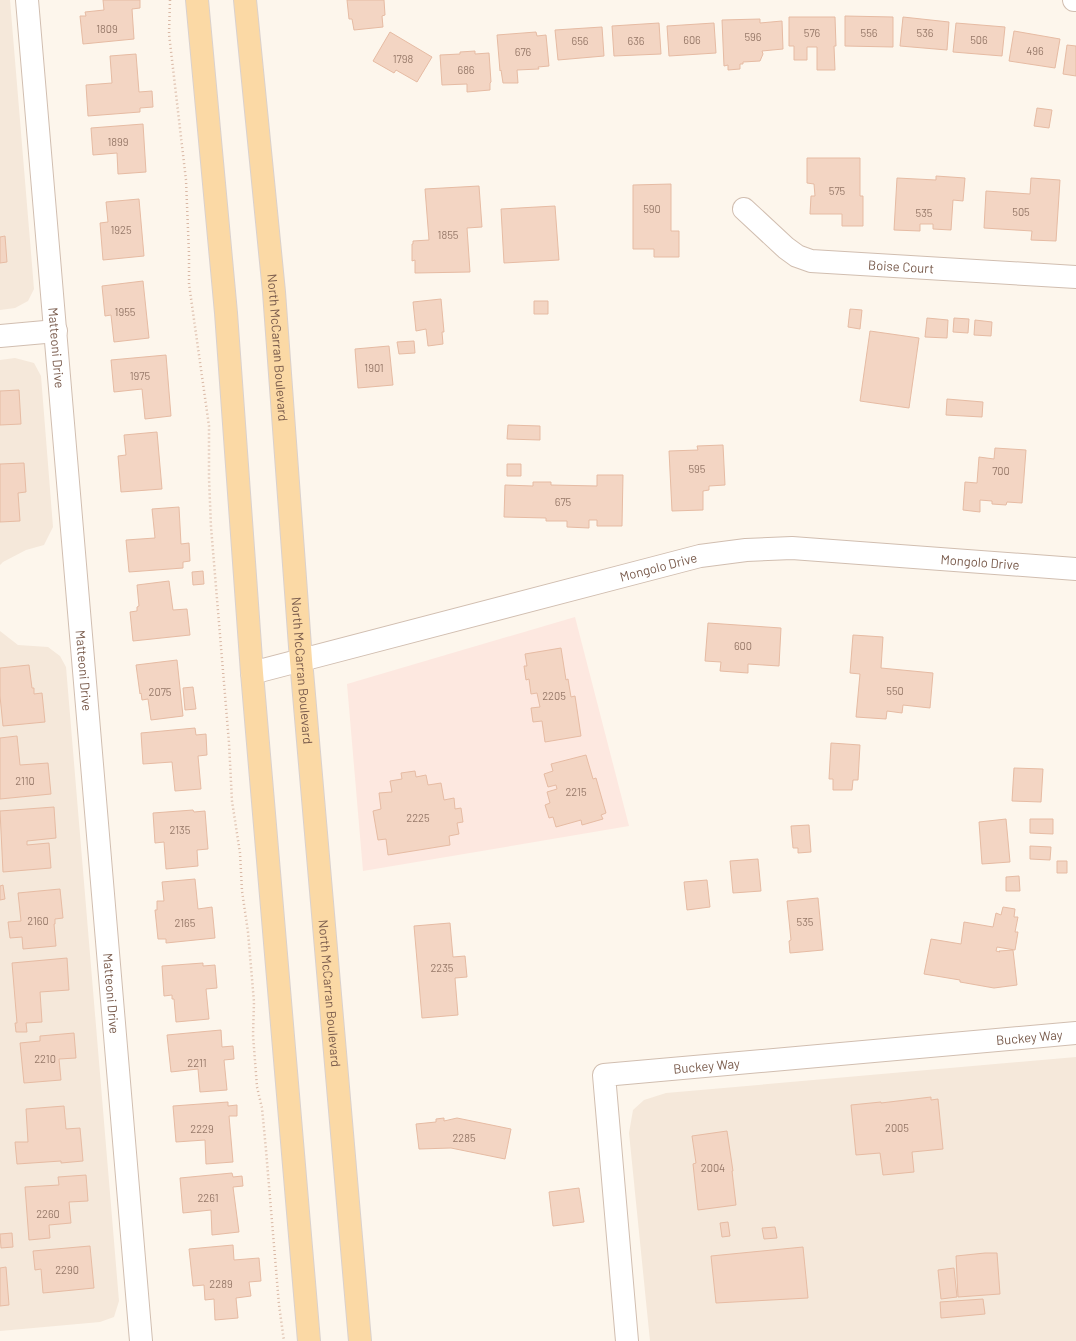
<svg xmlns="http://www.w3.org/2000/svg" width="1076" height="1341" font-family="Barlow,sans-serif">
	<rect width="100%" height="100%" fill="#fdf6ec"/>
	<path fill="#f5e8da" d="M 0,0 L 10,0 L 34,289 L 28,301 L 15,308 L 0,310 Z
		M 15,358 L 34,363 L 41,376 L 53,527 L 44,545 L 26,550 L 3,562 L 0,565 L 0,360 Z
		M 0,631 L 18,645 L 48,647 L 60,656 L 66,667 L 119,1301 L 114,1317 L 100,1322 L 0,1331 Z
		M 1076,1057 L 1076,1341 L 650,1341 L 629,1133 L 633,1110 L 644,1100 L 666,1093 Z"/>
	<path fill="#fde8e0" d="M 575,617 L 629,826 L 363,871 L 347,684 Z"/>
	<path fill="#f3d5c3" stroke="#e6bba3" d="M 103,0 L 140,0 L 140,8 L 132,9 L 134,39 L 83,44 L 80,16 L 86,16 L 85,12 L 104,10 Z
		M 347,0 L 384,0 L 385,15 L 382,16 L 383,27 L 354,30 L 352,19 L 349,19 Z
		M 845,16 L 893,17 L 893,47 L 845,46 Z
		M 789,17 L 835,17 L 836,46 L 834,46 L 835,70 L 817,70 L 817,47 L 807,47 L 807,60 L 794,60 L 794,46 L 789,46 Z
		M 903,17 L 949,22 L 947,50 L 900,46 Z
		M 760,19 L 760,23 L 782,21 L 783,49 L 762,51 L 763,54 L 760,61 L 743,62 L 743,64 L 740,64 L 740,69 L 728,70 L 728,65 L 724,66 L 722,20 Z
		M 659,23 L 661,54 L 614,56 L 612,26 Z
		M 714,23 L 716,53 L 669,56 L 667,26 Z
		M 956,23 L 1005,27 L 1002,56 L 953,52 Z
		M 602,27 L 604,56 L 558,60 L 555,30 Z
		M 1014,31 L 1060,39 L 1055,68 L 1009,61 Z
		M 390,32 L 432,57 L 417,82 L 396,70 L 394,73 L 373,61 Z
		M 536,32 L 537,36 L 546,35 L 549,66 L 538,67 L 539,69 L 517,70 L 518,83 L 503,83 L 501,70 L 500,71 L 497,35 Z
		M 1067,45 L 1076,46 L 1076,76 L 1063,74 Z
		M 475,51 L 475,54 L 489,53 L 491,82 L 490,83 L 490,90 L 467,92 L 467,84 L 442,85 L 440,55 L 460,54 L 460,52 Z
		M 136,54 L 139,92 L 152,91 L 153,107 L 140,108 L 140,112 L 88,116 L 86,85 L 112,83 L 110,56 Z
		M 1037,108 L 1052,110 L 1049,128 L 1034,126 Z
		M 143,124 L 146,172 L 118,174 L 117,153 L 93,155 L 91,128 Z
		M 807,158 L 860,158 L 860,196 L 863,196 L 863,226 L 842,226 L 842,214 L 810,214 L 811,196 L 815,196 L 814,184 L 807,183 Z
		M 936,176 L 965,178 L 963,201 L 953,200 L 951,230 L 933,229 L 933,224 L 920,224 L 920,231 L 894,230 L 897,178 L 936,180 Z
		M 1031,178 L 1060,180 L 1056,241 L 1031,240 L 1032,231 L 984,228 L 986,191 L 1030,194 Z
		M 671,184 L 671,231 L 679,231 L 679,257 L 654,257 L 654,249 L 633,249 L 633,185 Z
		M 479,186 L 482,227 L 467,228 L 470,272 L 415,273 L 415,260 L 412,261 L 412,244 L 413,244 L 413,241 L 429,240 L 425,189 Z
		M 139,199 L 144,256 L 103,260 L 100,223 L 108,222 L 106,202 Z
		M 555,206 L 559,260 L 504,263 L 501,209 Z
		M 5,236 L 7,262 L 0,263 L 0,237 Z
		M 143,281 L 149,338 L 114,342 L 111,315 L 105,316 L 102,286 Z
		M 441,299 L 444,332 L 442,332 L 443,344 L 428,346 L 426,329 L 416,331 L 413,302 Z
		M 534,301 L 548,301 L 548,314 L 534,314 Z
		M 850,309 L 862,310 L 860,329 L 848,327 Z
		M 927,318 L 948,320 L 947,338 L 925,337 Z
		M 954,318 L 969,319 L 968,333 L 953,332 Z
		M 975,320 L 992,322 L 991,336 L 974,335 Z
		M 870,331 L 919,338 L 909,408 L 860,401 Z
		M 414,341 L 415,353 L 399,354 L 397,342 Z
		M 389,346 L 393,385 L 358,388 L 355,349 Z
		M 166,355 L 171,416 L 145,419 L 142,389 L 114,392 L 111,360 Z
		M 19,390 L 21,424 L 0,425 L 0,391 Z
		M 947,399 L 983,402 L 982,417 L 946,415 Z
		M 508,425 L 540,426 L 540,440 L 507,439 Z
		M 157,432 L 162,489 L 121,492 L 118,456 L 126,455 L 124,435 Z
		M 723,445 L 725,485 L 709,486 L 709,490 L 703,491 L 703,510 L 672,511 L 669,451 L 698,450 L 697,446 Z
		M 995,448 L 1026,450 L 1022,503 L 1007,502 L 1006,505 L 992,504 L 992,501 L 980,500 L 980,512 L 963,510 L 965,482 L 977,483 L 979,457 L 994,459 Z
		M 24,463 L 26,492 L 18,493 L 20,521 L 0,522 L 0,464 Z
		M 507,464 L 521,464 L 521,476 L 507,476 Z
		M 597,475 L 623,475 L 622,526 L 597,526 L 597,520 L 589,520 L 589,528 L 567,527 L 567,521 L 546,521 L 546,518 L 504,517 L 505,485 L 533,486 L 533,482 L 551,482 L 551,485 L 597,486 Z
		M 179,507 L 181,544 L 189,543 L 190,561 L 183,562 L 183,568 L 129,572 L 126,540 L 155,538 L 152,509 Z
		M 203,571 L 204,584 L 193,585 L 192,572 Z
		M 169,581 L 173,610 L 187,609 L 190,635 L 133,641 L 130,612 L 137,611 L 137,607 L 139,606 L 137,585 Z
		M 708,623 L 781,628 L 779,666 L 748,664 L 748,673 L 720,671 L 721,662 L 705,661 Z
		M 853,635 L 883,637 L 881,668 L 933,673 L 930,708 L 903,705 L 902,713 L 887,711 L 886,719 L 856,717 L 860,674 L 850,673 Z
		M 561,648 L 566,680 L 568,679 L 571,697 L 575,696 L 581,736 L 545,742 L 542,721 L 533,722 L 531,708 L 540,707 L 537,693 L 531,694 L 529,679 L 526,680 L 524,666 L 527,666 L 525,654 Z
		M 177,660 L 183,716 L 151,720 L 148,699 L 142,700 L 141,693 L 140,694 L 136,665 Z
		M 29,665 L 32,688 L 34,688 L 34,694 L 42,693 L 45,722 L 3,726 L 0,696 L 0,668 Z
		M 193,687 L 196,709 L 185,710 L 183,688 Z
		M 195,728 L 196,735 L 206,734 L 207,755 L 198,756 L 201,789 L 175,791 L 172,762 L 143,764 L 141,733 Z
		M 17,736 L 20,765 L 48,763 L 51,794 L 0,799 L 0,738 Z
		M 831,743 L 860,745 L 858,780 L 853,780 L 852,790 L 833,790 L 833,779 L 829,779 Z
		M 586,755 L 593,779 L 596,778 L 606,813 L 601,815 L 603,819 L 582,825 L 581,820 L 556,827 L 553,817 L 549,818 L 545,805 L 550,803 L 547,792 L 557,789 L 556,785 L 548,787 L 544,774 L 553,771 L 551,764 Z
		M 1014,768 L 1043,769 L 1041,802 L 1012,801 Z
		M 415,771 L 416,777 L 426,775 L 428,785 L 441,783 L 444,800 L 454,798 L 455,809 L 461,808 L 463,822 L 457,823 L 459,834 L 449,836 L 450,845 L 388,855 L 386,839 L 378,840 L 373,811 L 381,809 L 379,793 L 392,792 L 390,781 L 402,779 L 401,773 Z
		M 54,807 L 56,838 L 27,841 L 27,845 L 49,843 L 51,868 L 3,872 L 0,811 Z
		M 193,810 L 194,812 L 205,811 L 208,849 L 197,850 L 198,866 L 166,869 L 164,842 L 155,843 L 153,813 Z
		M 1006,819 L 1010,862 L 982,864 L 979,822 Z
		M 1030,819 L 1053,819 L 1053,834 L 1030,833 Z
		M 809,825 L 811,852 L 798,853 L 798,848 L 793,848 L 791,826 Z
		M 1030,846 L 1051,847 L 1050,860 L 1030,859 Z
		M 758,859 L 761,891 L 733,893 L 730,861 Z
		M 1057,861 L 1067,861 L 1067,873 L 1057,873 Z
		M 1019,876 L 1020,891 L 1006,891 L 1006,877 Z
		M 195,879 L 198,909 L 212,907 L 215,938 L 166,943 L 166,939 L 158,939 L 155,910 L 157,910 L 157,901 L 164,901 L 162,882 Z
		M 707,880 L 710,907 L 687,910 L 684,882 Z
		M 3,885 L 5,899 L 0,900 L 0,886 Z
		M 60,889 L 63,918 L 55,919 L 55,924 L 54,924 L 56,946 L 23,949 L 22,937 L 10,938 L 8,922 L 21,921 L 18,893 Z
		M 818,898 L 823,950 L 790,953 L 789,941 L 791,940 L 787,901 Z
		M 1003,907 L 1015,909 L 1014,917 L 1018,917 L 1015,932 L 1018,932 L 1015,950 L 997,947 L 996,951 L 1000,952 L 999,951 L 1013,950 L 1017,985 L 994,988 L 960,982 L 960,980 L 924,974 L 931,939 L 961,944 L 964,922 L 993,927 L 996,913 L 1001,915 Z
		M 450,923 L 453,957 L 465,956 L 467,977 L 455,978 L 458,1015 L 422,1018 L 414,926 Z
		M 67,958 L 69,990 L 40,992 L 42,1022 L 26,1023 L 27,1032 L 16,1032 L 15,1023 L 17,1023 L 12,963 Z
		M 203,963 L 203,966 L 215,965 L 217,988 L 206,989 L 209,1019 L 176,1022 L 174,999 L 172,999 L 172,995 L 164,996 L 162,966 Z
		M 221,1030 L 222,1047 L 233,1046 L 234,1059 L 224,1060 L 227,1090 L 200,1092 L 198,1069 L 171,1072 L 167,1035 Z
		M 74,1033 L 76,1058 L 59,1059 L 61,1080 L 24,1083 L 20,1043 L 40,1041 L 40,1036 Z
		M 931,1097 L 931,1100 L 938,1099 L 943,1149 L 912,1152 L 914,1172 L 883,1175 L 880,1153 L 856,1155 L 851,1105 L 881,1102 L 881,1103 Z
		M 228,1102 L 228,1106 L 237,1105 L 237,1116 L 229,1116 L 233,1162 L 206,1164 L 205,1140 L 176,1142 L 173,1106 Z
		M 64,1106 L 66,1129 L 80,1128 L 83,1161 L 61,1163 L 61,1161 L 17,1164 L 15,1142 L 28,1142 L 26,1109 Z
		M 444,1118 L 444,1121 L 457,1118 L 511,1129 L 505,1159 L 451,1148 L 419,1149 L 416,1124 L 436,1122 L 436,1119 Z
		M 727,1131 L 733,1171 L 732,1171 L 736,1205 L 698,1210 L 693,1164 L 696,1163 L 692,1136 Z
		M 232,1173 L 233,1177 L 242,1176 L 243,1186 L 233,1187 L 239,1232 L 212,1235 L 211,1210 L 183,1213 L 180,1178 Z
		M 86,1175 L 88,1201 L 69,1202 L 71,1223 L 49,1225 L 50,1238 L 29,1240 L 25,1187 L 59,1185 L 58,1177 Z
		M 579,1188 L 584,1222 L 553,1226 L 549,1192 Z
		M 728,1222 L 730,1236 L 722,1237 L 720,1223 Z
		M 775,1227 L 777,1238 L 764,1239 L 762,1228 Z
		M 12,1233 L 13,1247 L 1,1248 L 0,1234 Z
		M 233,1245 L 234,1260 L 259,1258 L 261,1281 L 249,1282 L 251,1296 L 236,1298 L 238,1318 L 215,1320 L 214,1299 L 205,1300 L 204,1285 L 193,1286 L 189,1249 Z
		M 90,1246 L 94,1288 L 43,1293 L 41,1269 L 35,1270 L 33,1251 Z
		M 803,1247 L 808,1298 L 716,1303 L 711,1256 Z
		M 985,1253 L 997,1253 L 1000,1294 L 958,1297 L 956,1256 Z
		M 6,1267 L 9,1305 L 0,1306 L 0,1268 Z
		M 954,1268 L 957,1297 L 941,1299 L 938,1270 Z
		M 983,1299 L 985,1314 L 941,1318 L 940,1302 Z"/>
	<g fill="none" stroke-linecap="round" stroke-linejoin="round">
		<defs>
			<g id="minor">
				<path id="s1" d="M 27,0 L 141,1341"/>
				<path d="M 1074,0 L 1076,0"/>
				<path id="s2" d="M 744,209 L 786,248 L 797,256 L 811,261 L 1076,277"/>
				<path d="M 0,336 L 56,331"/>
				<path id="s3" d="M 252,673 L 700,556 L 746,550 L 792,548 L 1076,569"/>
				<path id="s4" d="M 627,1341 L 604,1075 L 1076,1033"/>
			</g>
			<g id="major">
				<path d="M 197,0 L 226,313 L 252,673 L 309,1341"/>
				<path id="s5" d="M 245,0 L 274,292 L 301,660 L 360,1341"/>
			</g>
		</defs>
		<use href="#minor" stroke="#d1beb0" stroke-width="24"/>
		<use href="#major" stroke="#dad1cd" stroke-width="24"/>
		<path stroke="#d9b8a5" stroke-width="2.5" stroke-dasharray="1 3" stroke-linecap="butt" d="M 170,0 L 169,34 L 186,180 L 189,254 L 189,284 L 209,426 L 209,478 L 211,527 L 229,743 L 232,801 L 240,853 L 242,891 L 248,932 L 254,1002 L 253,1035 L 257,1087 L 262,1108 L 266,1150 L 279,1305 L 284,1341"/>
		<use href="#minor" stroke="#fff" stroke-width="22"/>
		<use href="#major" stroke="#fbd9a5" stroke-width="22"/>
	</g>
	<g text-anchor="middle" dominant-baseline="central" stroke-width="4" stroke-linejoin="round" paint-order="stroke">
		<g font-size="11" fill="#987a6a">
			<text x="107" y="28">1809</text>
			<text x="812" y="32">576</text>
			<text x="869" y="32">556</text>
			<text x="925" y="32">536</text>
			<text x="753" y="36">596</text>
			<text x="692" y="39">606</text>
			<text x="979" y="39">506</text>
			<text x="580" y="40">656</text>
			<text x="636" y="40">636</text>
			<text x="1035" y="50">496</text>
			<text x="523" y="51">676</text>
			<text x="403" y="58">1798</text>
			<text x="466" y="69">686</text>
			<text x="118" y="141">1899</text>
			<text x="837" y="190">575</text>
			<text x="652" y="208">590</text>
			<text x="1021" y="211">505</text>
			<text x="924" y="212">535</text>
			<text x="121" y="229">1925</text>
			<text x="448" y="234">1855</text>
			<text x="125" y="311">1955</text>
			<text x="374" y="367">1901</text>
			<text x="140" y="375">1975</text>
			<text x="697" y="468">595</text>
			<text x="1001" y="470">700</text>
			<text x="563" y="501">675</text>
			<text x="743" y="645">600</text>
			<text x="895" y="690">550</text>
			<text x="160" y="691">2075</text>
			<text x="554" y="695">2205</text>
			<text x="25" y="780">2110</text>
			<text x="576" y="791">2215</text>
			<text x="418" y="817">2225</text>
			<text x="180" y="829">2135</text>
			<text x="38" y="920">2160</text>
			<text x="805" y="921">535</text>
			<text x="185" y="922">2165</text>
			<text x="442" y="967">2235</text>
			<text x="45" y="1058">2210</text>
			<text x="197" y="1062">2211</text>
			<text x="897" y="1127">2005</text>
			<text x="202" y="1128">2229</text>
			<text x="464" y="1137">2285</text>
			<text x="713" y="1167">2004</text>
			<text x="208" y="1197">2261</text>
			<text x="48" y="1213">2260</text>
			<text x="67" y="1269">2290</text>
			<text x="221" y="1283">2289</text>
		</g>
		<g font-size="13" fill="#7a5c4d" stroke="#fffaf3">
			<text stroke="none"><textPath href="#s2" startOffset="176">Boise Court</textPath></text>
			<text stroke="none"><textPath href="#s5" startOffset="349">North McCarran Boulevard</textPath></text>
			<text stroke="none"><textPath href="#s1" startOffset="349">Matteoni Drive</textPath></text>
			<text stroke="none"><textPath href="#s3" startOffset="744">Mongolo Drive</textPath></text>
			<text stroke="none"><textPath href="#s3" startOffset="420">Mongolo Drive</textPath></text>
			<text stroke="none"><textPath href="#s1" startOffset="673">Matteoni Drive</textPath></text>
			<text stroke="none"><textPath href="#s5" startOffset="673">North McCarran Boulevard</textPath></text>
			<text stroke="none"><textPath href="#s1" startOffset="997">Matteoni Drive</textPath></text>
			<text stroke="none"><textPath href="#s5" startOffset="997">North McCarran Boulevard</textPath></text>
			<text stroke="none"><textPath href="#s4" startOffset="694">Buckey Way</textPath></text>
			<text stroke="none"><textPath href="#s4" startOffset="370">Buckey Way</textPath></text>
		</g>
	</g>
</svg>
